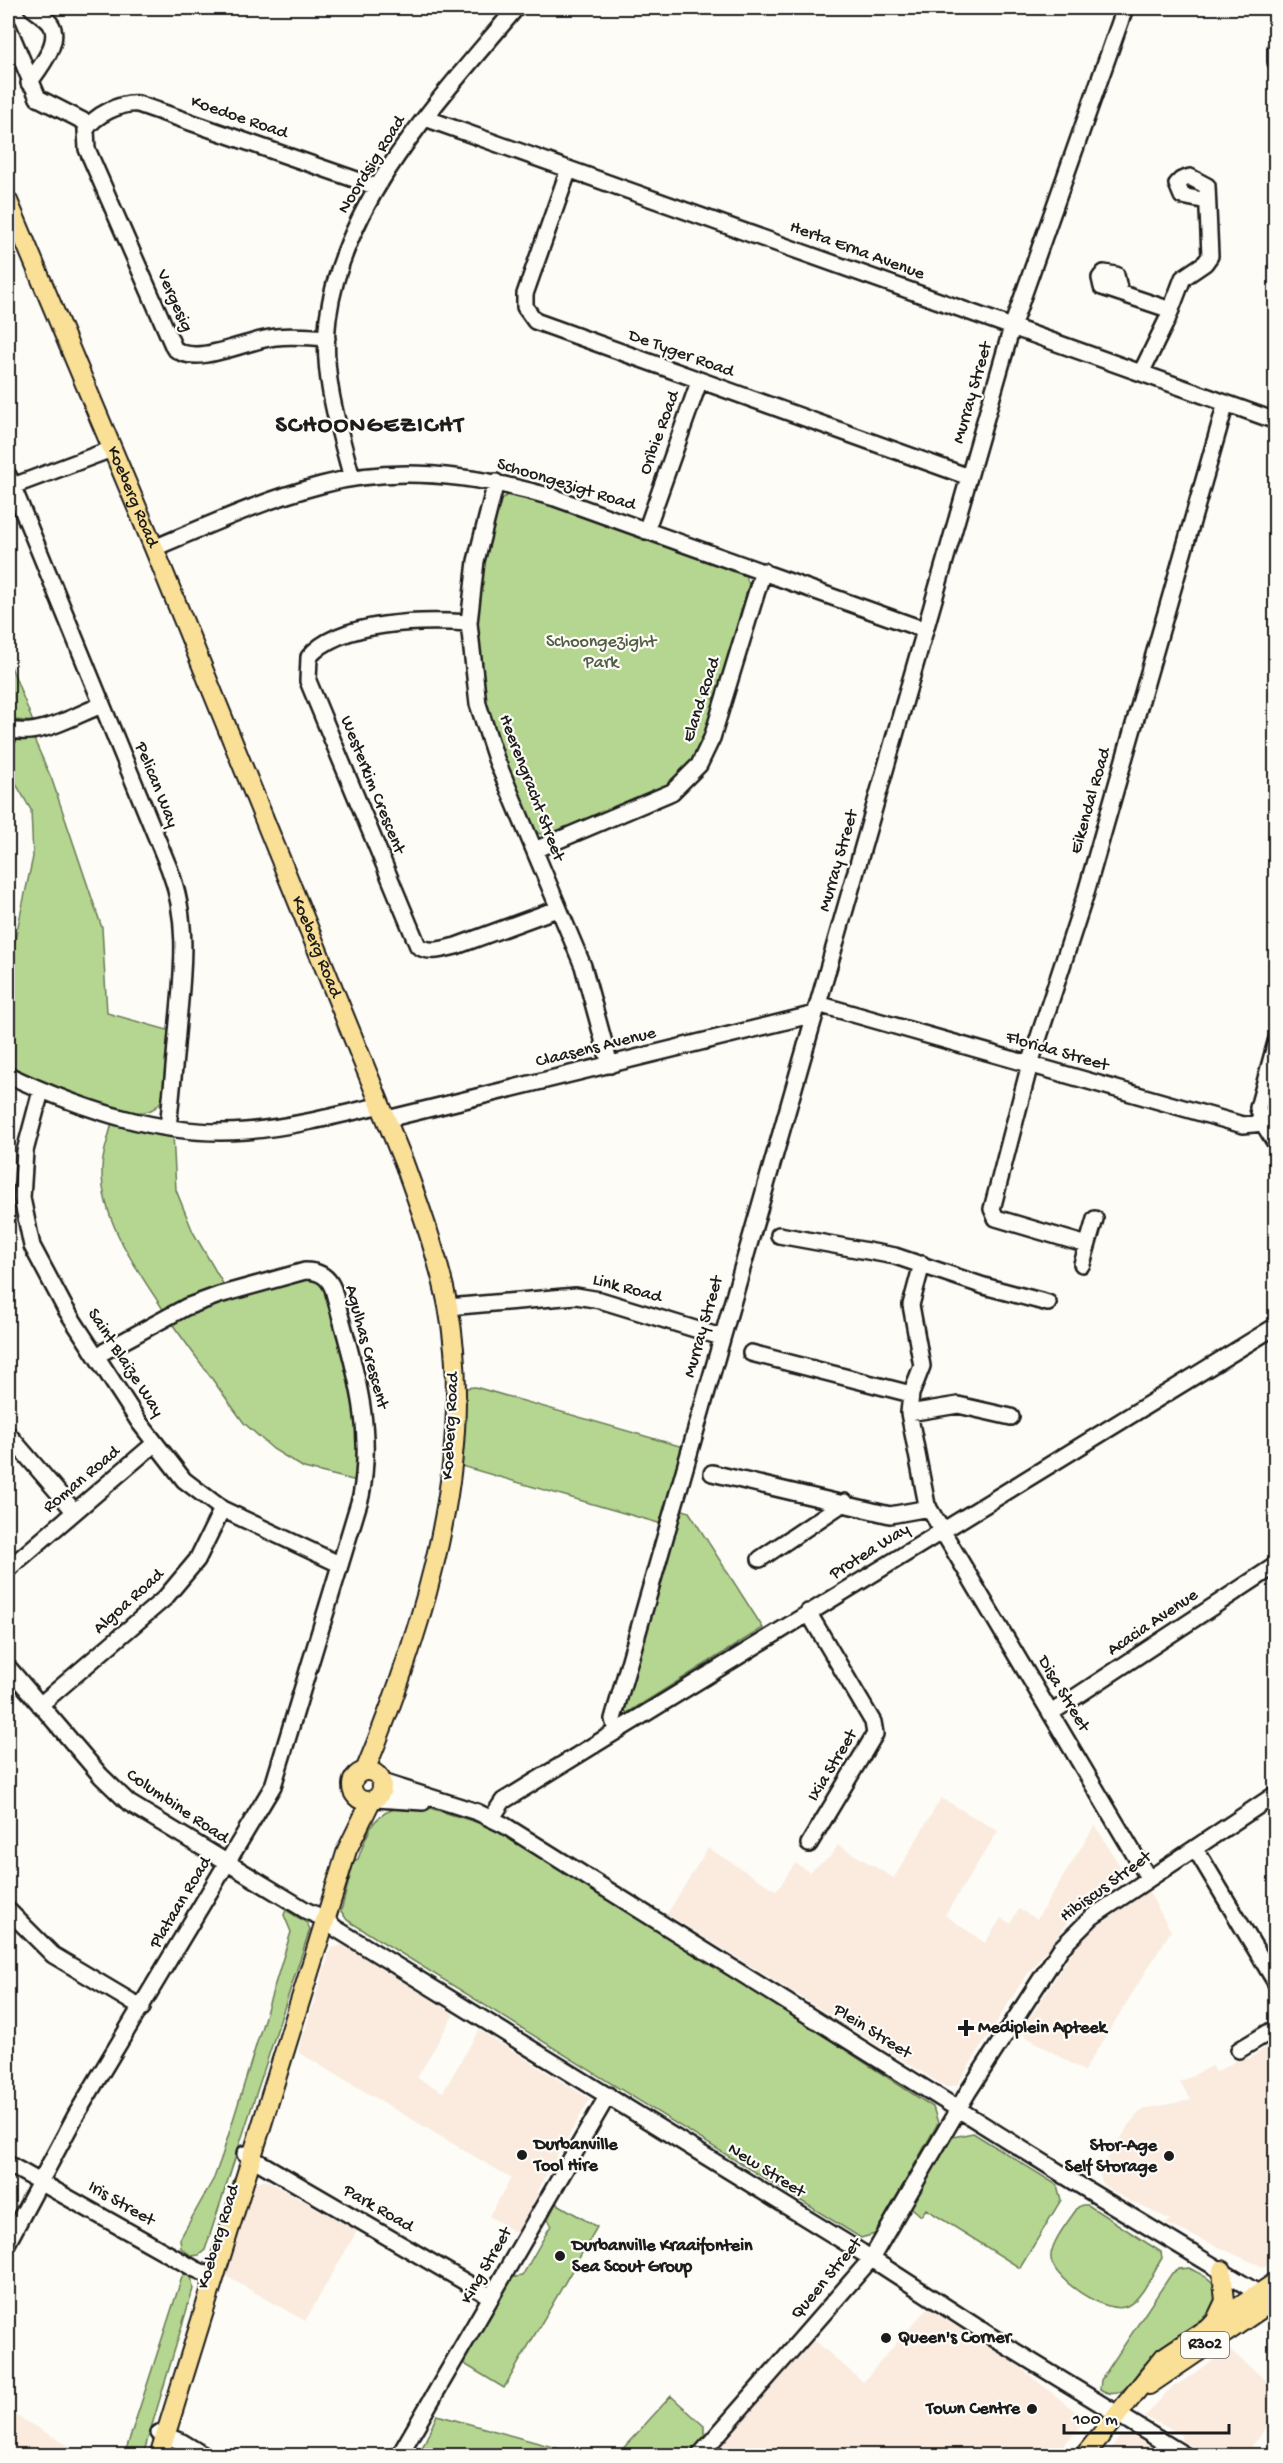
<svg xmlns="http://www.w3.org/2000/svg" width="1283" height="2463" font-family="'Gochi Hand',sans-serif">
	<rect width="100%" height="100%" fill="#fdfcf7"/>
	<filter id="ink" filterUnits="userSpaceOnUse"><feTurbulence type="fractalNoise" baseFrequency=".0167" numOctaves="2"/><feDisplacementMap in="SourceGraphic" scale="12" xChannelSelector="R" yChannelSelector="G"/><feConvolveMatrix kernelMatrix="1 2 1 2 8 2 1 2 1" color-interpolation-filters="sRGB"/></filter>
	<g filter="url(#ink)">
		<path fill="#faebde" d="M 941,1798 L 998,1831 L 945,1915 L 985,1943 L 1001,1918 L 1010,1923 L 1019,1909 L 1037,1919 L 1095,1825 L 1125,1875 L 1079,1902 L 1063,1929 L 1023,1980 L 957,2085 L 946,2087 L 667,1914 L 708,1848 L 777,1891 L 795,1863 L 809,1872 L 830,1857 L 838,1845 L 894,1878 Z
			M 1148,1891 L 1171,1931 L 1084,2071 L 1020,2033 L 1082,1937 Z
			M 343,1945 L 454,2014 L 417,2078 L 443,2092 L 479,2030 L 590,2099 L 536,2192 L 539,2193 L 516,2233 L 489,2216 L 511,2178 L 298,2052 L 331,1948 Z
			M 1275,2041 L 1275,2265 L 1263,2267 L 1165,2223 L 1171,2220 L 1128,2200 L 1103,2185 L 1099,2172 L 1136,2115 L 1144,2109 L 1191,2100 L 1180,2082 L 1212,2066 L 1216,2072 L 1246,2055 L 1249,2059 Z
			M 266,2180 L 357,2231 L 305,2321 L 226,2276 L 254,2184 Z
			M 927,2308 L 995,2351 L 997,2349 L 1086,2420 L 1055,2455 L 735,2456 L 721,2444 L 814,2340 L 863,2382 Z
			M 1229,2349 L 1275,2388 L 1275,2417 L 1244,2455 L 1207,2455 L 1182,2441 L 1180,2433 L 1145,2417 L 1167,2392 Z
			M 8,2411 L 85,2455 L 8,2455 Z
			M 1133,2436 L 1164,2455 L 1105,2455 L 1120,2437 Z"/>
		<path fill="#b5d690" stroke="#687956" stroke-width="1.5" d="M 512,494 L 544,501 L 744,573 L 749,584 L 705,741 L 697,758 L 674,783 L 547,837 L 534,831 C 488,724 460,653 490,534 C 493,519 494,497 512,494 Z
			M 8,659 L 33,722 L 8,719 Z
			M 33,737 L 52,780 L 102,928 L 107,1013 L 171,1031 C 169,1049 169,1091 159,1104 C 137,1133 34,1079 8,1067 L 8,972 L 33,857 L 31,810 L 8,770 L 8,757 L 17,740 Z
			M 112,1122 L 173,1134 L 176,1190 L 193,1232 L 225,1287 L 164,1311 C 138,1270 102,1223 102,1172 C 101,1156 109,1138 112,1122 Z
			M 304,1277 L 314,1278 L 325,1287 L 355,1392 L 360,1419 L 357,1481 L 304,1468 L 273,1449 L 244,1423 L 170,1321 L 216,1302 Z
			M 475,1387 L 683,1447 L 662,1524 L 458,1465 L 464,1388 Z
			M 680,1509 L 689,1512 L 763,1628 L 627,1713 L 624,1709 L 626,1695 Z
			M 401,1808 L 430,1808 L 495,1828 L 721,1969 L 933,2107 L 938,2123 L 875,2234 L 861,2238 L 347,1920 L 341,1911 L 354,1861 L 358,1859 C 367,1835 372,1811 401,1808 Z
			M 286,1910 L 307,1923 L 310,1929 L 205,2250 L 199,2255 L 192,2256 L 181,2248 L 180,2239 L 214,2178 L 222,2156 L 291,1932 L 284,1915 Z
			M 973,2133 L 1057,2185 L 1061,2200 L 1020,2268 L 926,2209 L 921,2216 L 912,2208 L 911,2204 L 948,2138 Z
			M 556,2203 L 597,2227 L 504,2388 L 461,2362 L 509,2278 L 522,2276 L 551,2225 L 548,2219 Z
			M 1083,2205 L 1088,2205 L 1161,2252 L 1162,2258 C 1153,2272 1143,2298 1127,2306 C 1108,2316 1048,2278 1051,2255 C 1053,2239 1069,2221 1078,2207 Z
			M 1189,2268 C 1197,2273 1211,2277 1215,2287 C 1219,2294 1216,2302 1212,2308 C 1208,2317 1159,2351 1148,2361 C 1131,2375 1125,2405 1100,2389 L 1101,2380 L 1172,2273 L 1179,2269 Z
			M 184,2271 L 191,2275 L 193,2289 L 143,2455 L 124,2456 Z
			M 671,2396 L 704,2426 L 704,2438 L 688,2455 L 617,2455 Z
			M 437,2415 L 582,2455 L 419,2455 Z"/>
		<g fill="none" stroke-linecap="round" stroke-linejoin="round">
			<defs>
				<path id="minor" d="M 8,27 L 38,98 L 89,124
					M 1276,48 L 1276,62
					M 29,83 C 39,69 63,40 50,23 C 45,17 37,12 32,8
					M 425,118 L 1276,421
					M 569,169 L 525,294 L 525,307 L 535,321 L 969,477
					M 1120,293 L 1116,275 L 1104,273 L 1100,278 L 1102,287 L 1171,310
					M 327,338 C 310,337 293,335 276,337 C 249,339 195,368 174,348 L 87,149 L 86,130 C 94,115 122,102 138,104 L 377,187
					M 1141,373 L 1167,320 L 1183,278 L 1205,263 L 1210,256 L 1207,186 L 1190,177 L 1181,180 L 1177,184 L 1182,196 L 1207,201
					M 8,475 L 169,868 C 189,919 183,969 178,1022 C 175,1057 172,1092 168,1127
					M 352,478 C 338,426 321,373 328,318 C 344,198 442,97 516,8
					M 496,482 L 476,561 L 469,623 L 478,704 L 496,759 L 583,966 L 610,1065
					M 13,486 L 112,449
					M 646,531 L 699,382
					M 154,548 C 209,525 263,500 321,485 C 398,464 481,476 555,498 L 925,630
					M 469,623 C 426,620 339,620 309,657 L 308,681 L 418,946 C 430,954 443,949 456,946 L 557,909
					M 8,729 C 37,739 75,715 102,705
					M 535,850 L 672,792 L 699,765 L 712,738 L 763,571
					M 818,1004 L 1243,1125 L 1263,1123
					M 1276,1042 L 1258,1108 L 1263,1123 L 1276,1144
					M 8,1075 C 81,1109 164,1138 246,1131 C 292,1127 336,1116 381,1105
					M 41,1091 L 25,1151 L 22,1198 L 32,1246 L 65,1308 L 139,1422 L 184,1480 L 222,1509 L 339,1564
					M 387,1119 L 815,1014
					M 779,1235 L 895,1256 L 984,1286 L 1048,1303
					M 1087,1245 L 996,1218 L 992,1209 L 1030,1064 L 1085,896 L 1226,403
					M 922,1264 L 911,1305 L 922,1366 L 911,1394 L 909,1413 L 927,1505 L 1149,1879
					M 1082,1264 L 1095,1219
					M 448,1307 L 576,1296 L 600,1300 L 721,1337
					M 751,1353 L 911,1394
					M 909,1413 L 958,1405 L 1011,1417
					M 8,1434 L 74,1511
					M 712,1473 L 890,1515 L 929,1508
					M 760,1559 L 845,1502
					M 8,1569 L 154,1444
					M 808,1612 L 873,1722 L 875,1734 L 809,1844
					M 8,1667 L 101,1776 L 129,1803 L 307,1911 L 326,1919 L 335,1928 L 861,2252 L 1003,2344 L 1186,2456
					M 40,1705 L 165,1598 L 197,1560 L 222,1509
					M 1051,1713 L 1276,1565
					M 616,1731 L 613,1719 L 1012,327 L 1125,8
					M 382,1782 L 477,1812 L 504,1825 L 1081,2186 L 1268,2299
					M 376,1799 L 423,1802
					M 491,1819 L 503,1801 L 1276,1326
					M 1195,1848 L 1276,1983
					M 8,1910 L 53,1955 L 142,2008
					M 1239,2050 L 1276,2028
					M 245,2154 L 491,2297
					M 8,2164 L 195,2269 L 215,2278
					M 8,2242 L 76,2115 L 273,1786 L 361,1496 C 375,1421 352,1361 333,1289 C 328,1276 319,1271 305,1271 L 219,1295 L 186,1307 L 96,1356
					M 159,2433 L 182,2442 L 205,2456
					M 399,2456 L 608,2095
					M 699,2456 L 871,2259 L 968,2092 L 1019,2013 L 1061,1948 L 1092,1917 L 1276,1794"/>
				<g id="major">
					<path id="s1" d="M 8,201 L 154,548 L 404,1163 C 421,1210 438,1256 448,1306 C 477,1459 423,1630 365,1771"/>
					<circle cx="367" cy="1786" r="15"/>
					<path d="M 1216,2320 L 1225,2301 L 1222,2270"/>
					<path d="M 1149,2385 L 1276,2299"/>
					<path d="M 159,2456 L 347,1850 L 371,1801"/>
					<path d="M 1084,2456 L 1164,2357 L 1276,2282"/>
				</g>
			</defs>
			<use href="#minor" stroke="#1c1c1c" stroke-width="20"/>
			<use href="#major" stroke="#1c1c1c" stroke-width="22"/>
			<use href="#minor" stroke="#fdfcf7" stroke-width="15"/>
			<use href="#major" stroke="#fadf96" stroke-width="18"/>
		</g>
	</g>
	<g fill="#1c1c1c" stroke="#fdfcf7" stroke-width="2">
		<path d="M963 2019h6v6h6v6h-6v6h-6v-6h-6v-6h6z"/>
		<circle cx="522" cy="2155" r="6"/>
		<circle cx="1169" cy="2156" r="6"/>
		<circle cx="560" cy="2256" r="6"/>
		<circle cx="886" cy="2338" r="6"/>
		<circle cx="1032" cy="2409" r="6"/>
	</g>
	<g text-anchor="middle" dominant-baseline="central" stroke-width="4.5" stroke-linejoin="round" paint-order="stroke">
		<rect fill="#fdfcf7" stroke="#605f5e" stroke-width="1.5" x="1181" y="2332" width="48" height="26" rx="4.5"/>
		<g font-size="16" font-weight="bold" fill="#1c1c1c">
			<text x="1205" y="2345">R302</text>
		</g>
		<g font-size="18" fill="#1c1c1c" stroke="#fdfcf7">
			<text transform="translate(239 118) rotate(19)">Koedoe Road</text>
			<text transform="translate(372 165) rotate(-58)">Noordsig Road</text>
			<text transform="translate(857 251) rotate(20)">Herta Erna Avenue</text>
			<text transform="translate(174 301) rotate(66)">Vergesig</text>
			<text transform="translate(681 354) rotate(20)">De Tyger Road</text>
			<text transform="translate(973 393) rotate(-74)">Murray Street</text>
			<text transform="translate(660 433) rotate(-70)">Oribie Road</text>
			<text transform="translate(566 485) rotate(17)">Schoongezigt Road</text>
			<text stroke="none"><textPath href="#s1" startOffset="321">Koeberg Road</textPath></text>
			<text transform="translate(702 700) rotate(-72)">Eland Road</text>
			<text transform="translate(156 785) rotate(68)">Pelican Way</text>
			<text transform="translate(372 785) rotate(68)">Westerkim Crescent</text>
			<text transform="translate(531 788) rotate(69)">Heerengracht Street</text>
			<text transform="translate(1091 801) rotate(-74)">Eikendal Road</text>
			<text transform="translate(839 861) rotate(-74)">Murray Street</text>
			<text stroke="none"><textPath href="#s1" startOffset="807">Koeberg Road</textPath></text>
			<text transform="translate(596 1048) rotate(-14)">Claasens Avenue</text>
			<text transform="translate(1057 1052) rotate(16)">Florida Street</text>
			<text transform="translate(627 1289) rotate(15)">Link Road</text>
			<text transform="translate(704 1327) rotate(-74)">Murray Street</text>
			<text transform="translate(366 1347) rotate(75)">Agulhas Crescent</text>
			<text transform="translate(125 1363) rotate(57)">Saint Blaize Way</text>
			<text transform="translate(451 1426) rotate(-87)">Koeberg Road</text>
			<text transform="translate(82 1480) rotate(-40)">Roman Road</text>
			<text transform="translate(870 1552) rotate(-32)">Protea Way</text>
			<text transform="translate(129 1602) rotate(-42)">Algoa Road</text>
			<text transform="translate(1153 1623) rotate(-34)">Acacia Avenue</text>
			<text transform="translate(1063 1694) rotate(59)">Disa Street</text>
			<text transform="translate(833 1766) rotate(-59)">Ixia Street</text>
			<text transform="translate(177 1807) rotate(34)">Columbine Road</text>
			<text transform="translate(1106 1887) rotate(-36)">Hibiscus Street</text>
			<text transform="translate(181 1903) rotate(-59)">Plataan Road</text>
			<text transform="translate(872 2032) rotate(32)">Plein Street</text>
			<text transform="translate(766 2171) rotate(32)">New Street</text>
			<text transform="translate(121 2204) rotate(30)">Iris Street</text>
			<text transform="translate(378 2209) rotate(30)">Park Road</text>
			<text transform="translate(219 2237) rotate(-73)">Koeberg Road</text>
			<text transform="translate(487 2266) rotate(-60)">King Street</text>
			<text transform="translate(827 2279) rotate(-50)">Queen Street</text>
		</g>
		<g font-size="18" fill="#525d45" stroke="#fdfcf7">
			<text x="601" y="642">Schoongezight<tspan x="601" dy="21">Park</tspan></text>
		</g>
		<g font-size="18" font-weight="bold" fill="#1c1c1c" stroke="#fdfcf7" text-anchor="start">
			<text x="978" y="2028">Mediplein Apteek</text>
			<text x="534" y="2145">Durbanville<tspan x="534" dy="21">Tool Hire</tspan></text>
			<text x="1157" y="2146" text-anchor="end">Stor-Age<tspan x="1157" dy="21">Self Storage</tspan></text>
			<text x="572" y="2246">Durbanville Kraaifontein<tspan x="572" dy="21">Sea Scout Group</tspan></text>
			<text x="898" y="2338">Queen's Corner</text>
			<text x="1020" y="2409" text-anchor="end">Town Centre</text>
		</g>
		<g font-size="24" font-weight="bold" letter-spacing="1.5" fill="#1c1c1c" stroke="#fdfcf7">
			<text x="370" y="426">SCHOONGEZICHT</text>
		</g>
	</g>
	<rect width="1283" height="2463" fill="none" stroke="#fdfcf7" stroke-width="30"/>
	<rect x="15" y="15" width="1253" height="2433" fill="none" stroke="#1c1c1c" stroke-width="2" filter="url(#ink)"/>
	<path d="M1064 2424v9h165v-9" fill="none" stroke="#1c1c1c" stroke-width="3"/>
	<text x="1073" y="2424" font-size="18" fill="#1c1c1c" stroke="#fdfcf7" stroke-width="4.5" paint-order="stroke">100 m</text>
</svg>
